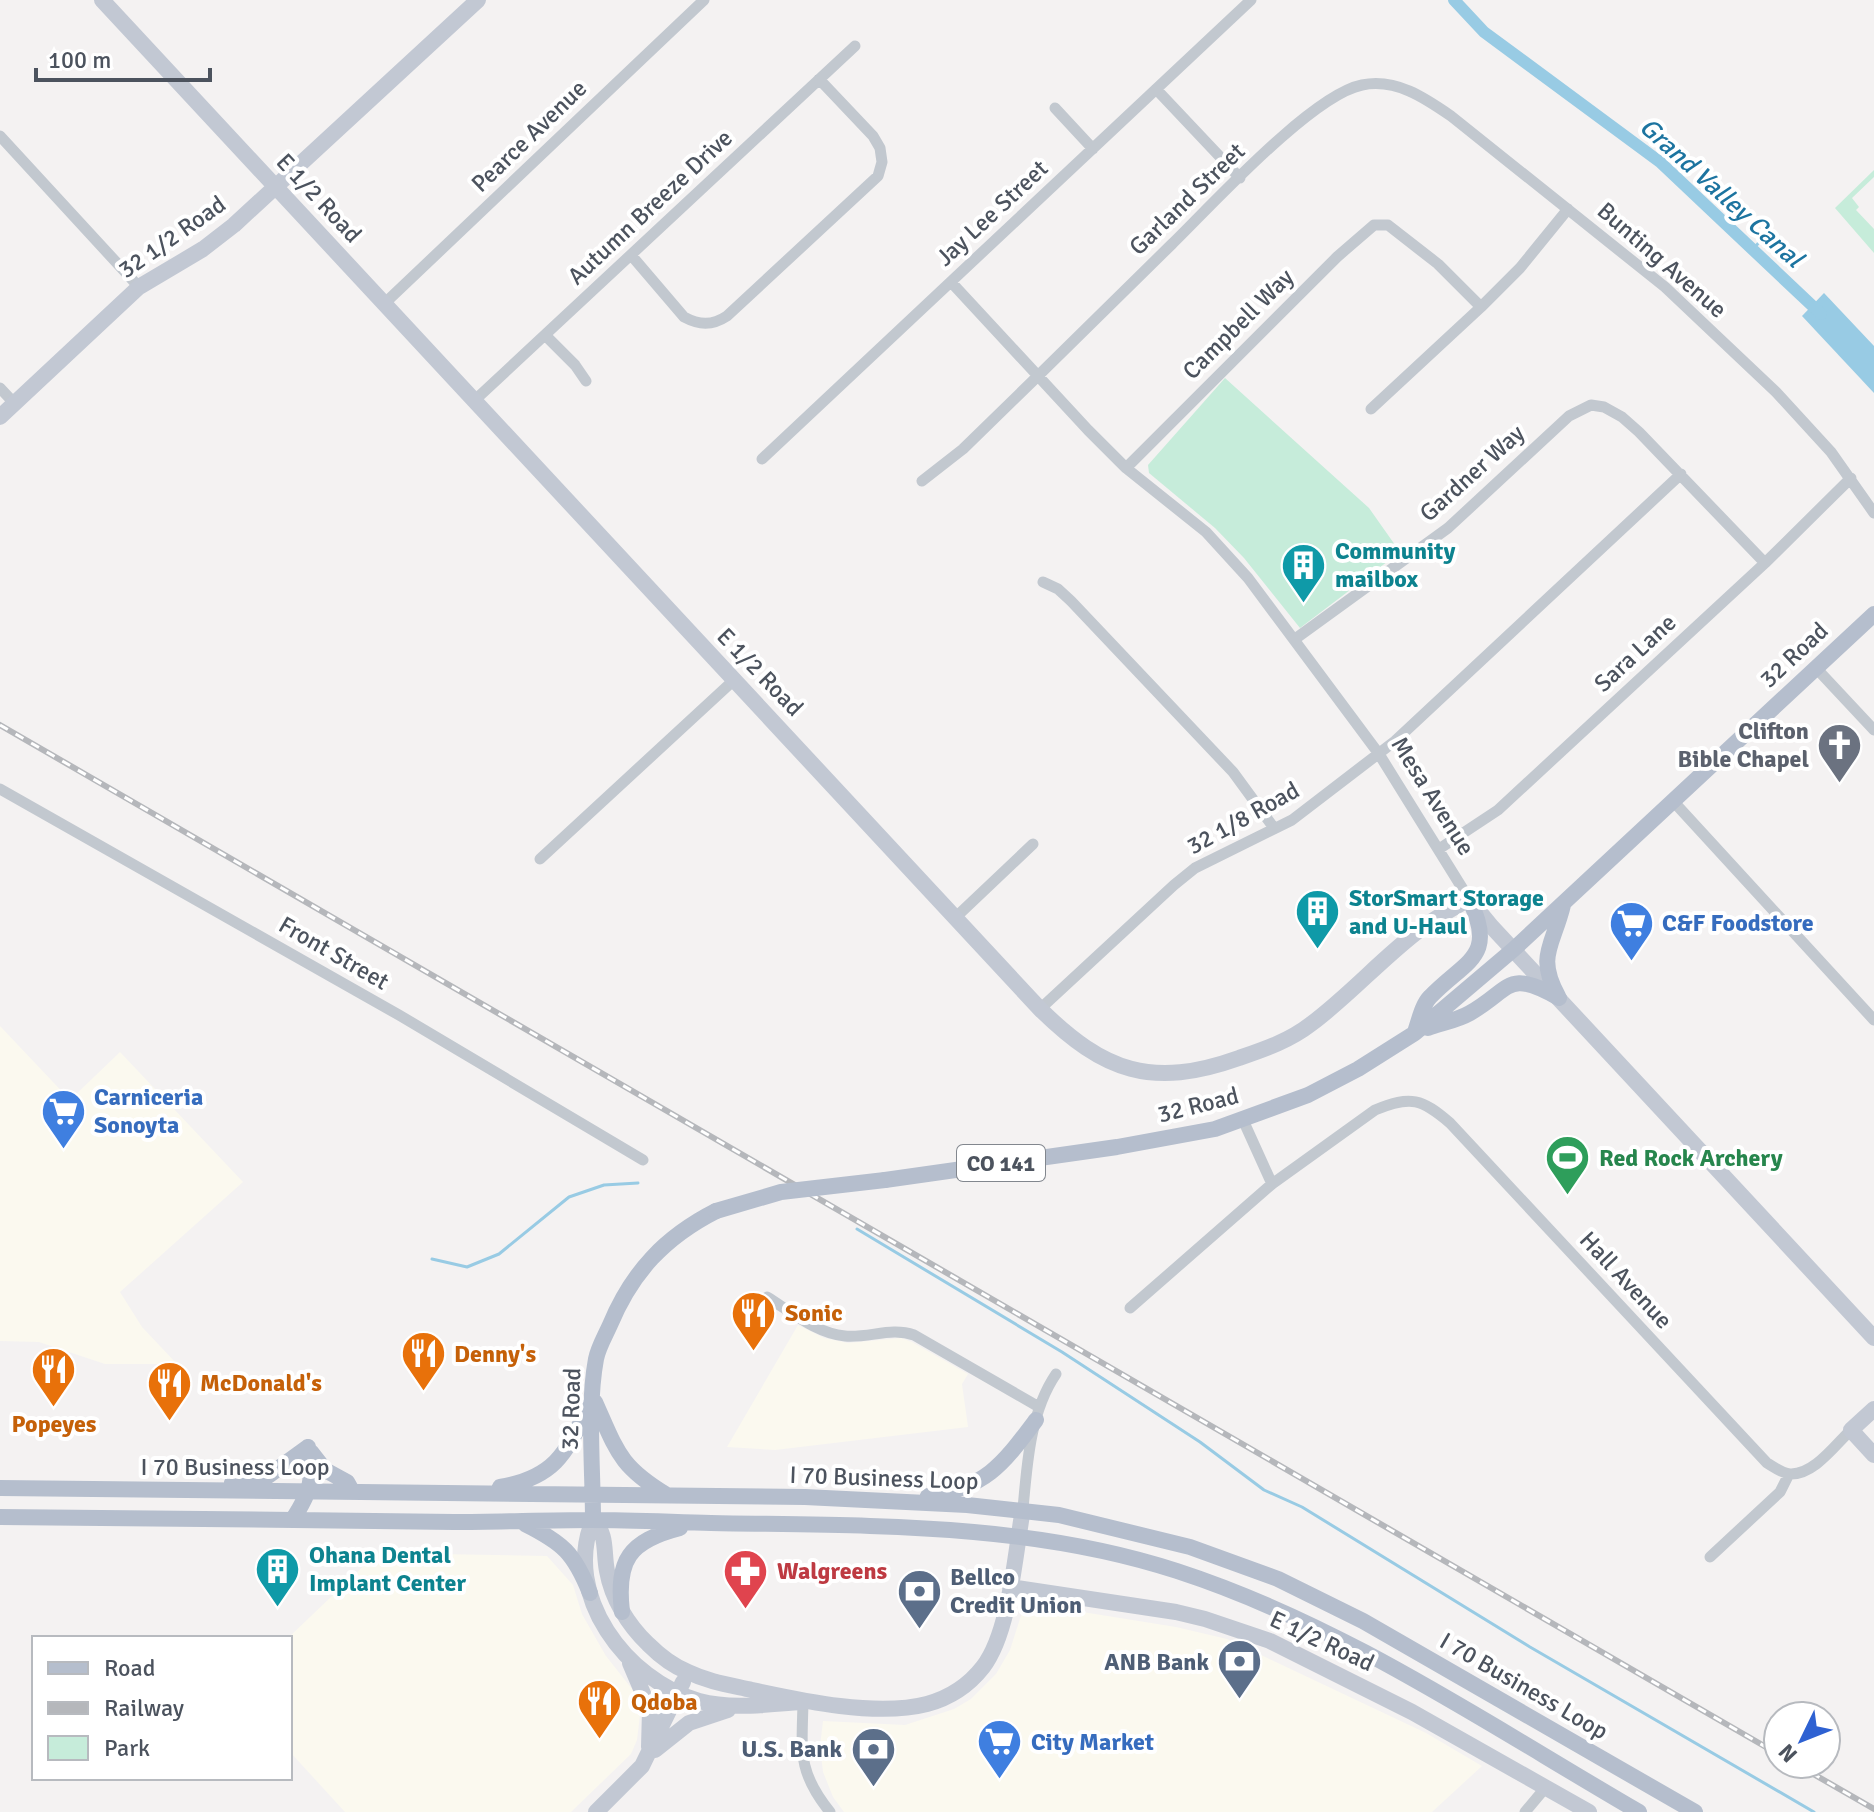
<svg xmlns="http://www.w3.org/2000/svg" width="1874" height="1812" font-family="Signika,sans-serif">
	<rect width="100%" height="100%" fill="#f4f2f2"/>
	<path fill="#fbf9ef" d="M 0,1026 L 70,1100 L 120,1052 L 243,1182 L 120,1292 L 142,1327 L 177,1364 L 105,1364 L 39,1342 L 0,1341 Z
		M 798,1325 L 824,1338 L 848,1343 L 901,1338 L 912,1342 L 968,1374 L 962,1384 L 968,1427 L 775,1450 L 727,1447 Z
		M 377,1553 L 547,1556 L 573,1585 L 582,1614 L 606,1656 L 636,1694 L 640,1715 L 637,1740 L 631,1754 L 571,1812 L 345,1812 L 290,1752 L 288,1638 Z
		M 1039,1605 L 1176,1627 L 1227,1639 L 1426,1733 L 1482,1766 L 1432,1812 L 844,1812 L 833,1797 L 823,1772 L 820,1746 L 823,1721 L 905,1725 L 954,1709 L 971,1699 L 996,1674 L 1010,1650 L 1024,1606 Z"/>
	<path fill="#c6ecda" d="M 1874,170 L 1874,177 L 1852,198 L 1859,207 L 1856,210 L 1874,229 L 1874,253 L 1835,208 Z
		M 1225,378 L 1369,508 L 1400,552 L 1300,628 L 1244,558 L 1215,528 L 1149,473 L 1148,465 Z"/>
	<path fill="#98cbe4" d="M 1824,293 L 1874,346 L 1874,393 L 1802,316 Z"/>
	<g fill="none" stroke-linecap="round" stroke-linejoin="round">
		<path stroke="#98cbe4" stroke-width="3" d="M 1753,249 L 1764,237
			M 857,1229 L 1062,1352 L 1200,1442 L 1264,1490 L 1302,1507 L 1530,1647 L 1814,1812
			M 432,1259 L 467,1267 L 499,1254 L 569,1197 L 604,1185 L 638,1183"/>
		<path stroke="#98cbe4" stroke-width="12" d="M 1454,0 L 1484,32 L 1660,162 L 1821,314"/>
		<path stroke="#c2c8cf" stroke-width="11" d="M 1156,89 L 1240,178
			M 1055,108 L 1093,149
			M 0,136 L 139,287
			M 631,255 L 684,317 C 699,325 712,326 727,316 L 878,176 L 882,162 L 880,148 L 873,136 L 819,79
			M 951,282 L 1088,430 L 1126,468 L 1206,532 L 1248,578 L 1379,754 L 1469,899
			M 385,303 L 704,0
			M 545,335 L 575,365 L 586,381
			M 0,388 L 15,404
			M 475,400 L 855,46
			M 1371,409 L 1481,307 L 1520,268 L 1568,209
			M 762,459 L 1251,0
			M 1126,468 L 1337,257 L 1374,225 L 1388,225 L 1438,264 L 1481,307
			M 922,481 L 963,449 C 1033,381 1103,312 1172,244 C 1212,205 1312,95 1362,85 C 1396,78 1425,98 1451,116 L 1665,287 L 1776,392 L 1831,452 L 1874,513
			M 1043,582 L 1058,589 L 1071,601 L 1233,772 L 1274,828
			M 1295,639 L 1448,528 L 1569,416 L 1591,405 L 1604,407 L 1622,417 L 1639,432 L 1765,563
			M 1816,668 L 1874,730
			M 0,789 L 399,1015 L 643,1160
			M 1673,801 L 1874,1020
			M 1439,849 L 1498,810 L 1765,563 L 1851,478
			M 540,859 L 734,680
			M 956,917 L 1033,844
			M 1040,1009 L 1174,885 L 1195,868 L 1292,820 L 1395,741 L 1681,474
			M 1243,1120 L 1272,1184
			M 767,1297 C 790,1311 817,1334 845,1336 C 870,1338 891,1327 914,1335 L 1039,1407
			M 1130,1308 L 1272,1184 L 1375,1110 C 1411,1095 1422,1099 1450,1123 L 1767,1463 C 1774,1467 1781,1473 1790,1474 C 1814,1475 1835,1445 1851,1430
			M 1023,1509 C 1027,1464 1030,1412 1056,1374
			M 1710,1557 L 1780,1492 L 1789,1474
			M 803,1702 C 802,1751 797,1771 830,1812
			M 1525,1812 L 1546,1787"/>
		<path stroke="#c2c8d3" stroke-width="16" d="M 102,0 L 1040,1009 C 1104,1072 1152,1089 1239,1058 C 1265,1049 1289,1041 1311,1024 C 1350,995 1383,957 1422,928 C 1437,917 1453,908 1469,899 L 1492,927 L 1874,1338
			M 0,417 L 139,287 L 203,249 L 234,225 L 478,0
			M 1874,1409 L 1851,1430 L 1874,1455
			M 1010,1587 L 1176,1612 L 1205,1619 L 1270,1641 L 1412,1712 L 1589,1812
			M 630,1663 L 650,1710 L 649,1747
			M 803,1702 C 768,1704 733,1710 699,1701 C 626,1680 562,1595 593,1520 C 608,1535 603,1551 607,1571 C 612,1599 628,1625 648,1644 C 660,1656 673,1666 688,1672 C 709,1682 730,1685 752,1690 C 803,1701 877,1717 927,1704 C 949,1698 969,1685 983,1667 C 1010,1632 1015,1553 1023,1509
			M 655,1750 L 689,1723 L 728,1710
			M 596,1812 L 642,1766 L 683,1682"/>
		<path stroke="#b5becd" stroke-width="16" d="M 1558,996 C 1536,956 1553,946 1563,905
			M 1428,1028 C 1442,1023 1458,1020 1470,1013 C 1512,989 1506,968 1559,998
			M 1415,1032 C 1419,1021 1422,1005 1430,997 C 1465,960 1498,958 1469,899
			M 885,1180 L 1117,1147 L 1215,1129 L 1308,1095 L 1358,1069 L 1415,1033 L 1514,949 L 1874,614
			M 595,1402 C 617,1451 619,1466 667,1495
			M 311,1452 L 325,1470 L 347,1482 L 352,1491
			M 232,1483 L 268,1476 L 308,1447
			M 500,1487 C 558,1477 567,1450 591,1402
			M 0,1488 L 805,1497 L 967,1505 L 1059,1515 L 1190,1547 L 1278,1579 L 1363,1621 L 1695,1812
			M 928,1496 C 986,1488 1003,1464 1036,1420
			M 0,1517 C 151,1518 303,1520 454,1522 C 500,1522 545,1520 591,1520 C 631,1520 671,1522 711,1523 C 867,1526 1027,1522 1177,1571 C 1343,1625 1489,1725 1639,1812
			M 293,1519 C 311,1491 314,1481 308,1447
			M 593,1520 C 593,1470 587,1407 596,1359 C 598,1348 605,1336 610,1325 C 632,1272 665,1237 716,1211
			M 525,1524 C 563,1543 574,1553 590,1593
			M 622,1612 C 616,1560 629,1541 680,1528"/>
		<defs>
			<path id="rail" d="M 0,725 L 1778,1754
				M 1796,1764 L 1874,1809"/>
		</defs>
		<use href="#rail" stroke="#b5b7bb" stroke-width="6"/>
		<use href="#rail" stroke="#fff" stroke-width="3" stroke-dasharray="9" stroke-linecap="butt"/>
		<path stroke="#b5becd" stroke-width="16" d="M 716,1211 L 781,1192 L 885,1180"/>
	</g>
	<defs>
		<symbol id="building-pin" viewBox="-11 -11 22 30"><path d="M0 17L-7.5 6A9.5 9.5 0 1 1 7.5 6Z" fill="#0f9aa8" stroke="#fff"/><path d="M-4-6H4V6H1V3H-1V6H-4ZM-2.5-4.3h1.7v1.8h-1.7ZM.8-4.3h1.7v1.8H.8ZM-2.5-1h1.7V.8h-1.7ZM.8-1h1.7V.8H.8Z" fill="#fff"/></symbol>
		<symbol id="church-pin" viewBox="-11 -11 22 30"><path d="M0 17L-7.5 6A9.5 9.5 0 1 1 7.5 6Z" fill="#6b7280" stroke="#fff"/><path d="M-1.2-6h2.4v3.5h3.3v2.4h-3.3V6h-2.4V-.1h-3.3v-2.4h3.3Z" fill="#fff"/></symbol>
		<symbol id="supermarket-pin" viewBox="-11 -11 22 30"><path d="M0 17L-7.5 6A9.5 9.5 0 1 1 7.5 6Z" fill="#3f7fe0" stroke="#fff"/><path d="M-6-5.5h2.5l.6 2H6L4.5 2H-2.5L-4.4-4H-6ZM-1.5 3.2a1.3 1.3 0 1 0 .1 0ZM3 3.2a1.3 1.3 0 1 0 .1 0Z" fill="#fff"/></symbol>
		<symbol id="stadium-pin" viewBox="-11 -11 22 30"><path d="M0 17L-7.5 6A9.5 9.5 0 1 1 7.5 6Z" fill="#2e9e5b" stroke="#fff"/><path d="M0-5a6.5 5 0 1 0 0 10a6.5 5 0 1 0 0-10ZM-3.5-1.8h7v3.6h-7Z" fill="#fff"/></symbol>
		<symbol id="restaurant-pin" viewBox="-11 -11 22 30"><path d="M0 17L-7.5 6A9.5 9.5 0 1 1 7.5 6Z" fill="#e8710a" stroke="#fff"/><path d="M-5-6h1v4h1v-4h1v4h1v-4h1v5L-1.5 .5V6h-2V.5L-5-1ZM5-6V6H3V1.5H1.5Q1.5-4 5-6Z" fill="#fff"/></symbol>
		<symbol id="pharmacy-pin" viewBox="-11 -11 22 30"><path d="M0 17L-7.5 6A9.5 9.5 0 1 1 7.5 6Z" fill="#e0444e" stroke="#fff"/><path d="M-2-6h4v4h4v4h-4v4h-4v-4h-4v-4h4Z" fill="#fff"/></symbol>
		<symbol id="bank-pin" viewBox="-11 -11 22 30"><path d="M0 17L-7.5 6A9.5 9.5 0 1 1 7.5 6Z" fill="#5c6f8a" stroke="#fff"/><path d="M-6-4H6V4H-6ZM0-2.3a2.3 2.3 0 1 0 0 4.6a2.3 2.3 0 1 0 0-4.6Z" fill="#fff"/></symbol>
	</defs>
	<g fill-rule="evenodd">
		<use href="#building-pin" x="1278" y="540" width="51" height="69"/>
		<use href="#church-pin" x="1814" y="720" width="51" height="69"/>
		<use href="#building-pin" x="1292" y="886" width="51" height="69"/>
		<use href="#supermarket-pin" x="1606" y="898" width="51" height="69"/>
		<use href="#supermarket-pin" x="38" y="1086" width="51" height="69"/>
		<use href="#stadium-pin" x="1542" y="1132" width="51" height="69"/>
		<use href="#restaurant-pin" x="728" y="1288" width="51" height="69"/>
		<use href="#restaurant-pin" x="398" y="1328" width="51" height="69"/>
		<use href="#restaurant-pin" x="28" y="1344" width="51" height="69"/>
		<use href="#restaurant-pin" x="144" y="1358" width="51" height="69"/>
		<use href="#building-pin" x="252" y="1544" width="51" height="69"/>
		<use href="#pharmacy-pin" x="720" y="1546" width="51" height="69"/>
		<use href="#bank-pin" x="894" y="1566" width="51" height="69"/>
		<use href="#bank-pin" x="1214" y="1636" width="51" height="69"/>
		<use href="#restaurant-pin" x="574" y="1676" width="51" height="69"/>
		<use href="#supermarket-pin" x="974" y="1716" width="51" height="69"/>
		<use href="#bank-pin" x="848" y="1724" width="51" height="69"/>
	</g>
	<g text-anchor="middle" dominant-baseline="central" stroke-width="8" stroke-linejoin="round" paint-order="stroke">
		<rect fill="#fff" stroke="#82878e" stroke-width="2" x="957" y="1145" width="88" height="36" rx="6"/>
		<g font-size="22" font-weight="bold" fill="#4c535e">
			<text x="1001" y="1163">CO 141</text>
		</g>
		<g font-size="24" fill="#4c535e" stroke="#fff">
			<text transform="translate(529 136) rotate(-44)">Pearce Avenue</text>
			<text transform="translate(319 198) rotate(47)">E 1/2 Road</text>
			<text transform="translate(1187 199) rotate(-44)">Garland Street</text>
			<text transform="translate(650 207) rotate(-43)">Autumn Breeze Drive</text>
			<text transform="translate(992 213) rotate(-43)">Jay Lee Street</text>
			<text transform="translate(172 237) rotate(-35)">32 1/2 Road</text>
			<text transform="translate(1662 260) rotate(41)">Bunting Avenue</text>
			<text transform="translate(1238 324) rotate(-45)">Campbell Way</text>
			<text transform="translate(1472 473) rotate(-42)">Gardner Way</text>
			<text transform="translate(1635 653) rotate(-43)">Sara Lane</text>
			<text transform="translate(1794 655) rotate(-43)">32 Road</text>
			<text transform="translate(760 672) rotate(46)">E 1/2 Road</text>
			<text transform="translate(1433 796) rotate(58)">Mesa Avenue</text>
			<text transform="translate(1243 818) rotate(-29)">32 1/8 Road</text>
			<text transform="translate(334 953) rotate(30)">Front Street</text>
			<text transform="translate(1198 1105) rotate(-14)">32 Road</text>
			<text transform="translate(1626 1280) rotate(47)">Hall Avenue</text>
			<text transform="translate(571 1409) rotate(-88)">32 Road</text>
			<text x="235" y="1467">I 70 Business Loop</text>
			<text transform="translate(884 1478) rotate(2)">I 70 Business Loop</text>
			<text transform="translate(1322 1641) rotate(25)">E 1/2 Road</text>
			<text transform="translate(1524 1686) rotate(30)">I 70 Business Loop</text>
		</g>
		<g font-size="24" font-weight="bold" fill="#0d838f" stroke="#fff" text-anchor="start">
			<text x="1335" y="551">Community<tspan x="1335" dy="28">mailbox</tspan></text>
			<text x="1349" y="898">StorSmart Storage<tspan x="1349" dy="28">and U-Haul</tspan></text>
			<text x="309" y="1555">Ohana Dental<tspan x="309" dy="28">Implant Center</tspan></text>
		</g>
		<g font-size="24" font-weight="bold" fill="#5b616d" stroke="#fff" text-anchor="end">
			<text x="1809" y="731">Clifton<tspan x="1809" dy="28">Bible Chapel</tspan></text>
		</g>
		<g font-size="24" font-weight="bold" fill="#366cbe" stroke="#fff" text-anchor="start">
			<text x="1662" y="923">C&amp;F Foodstore</text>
			<text x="94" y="1097">Carniceria<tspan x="94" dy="28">Sonoyta</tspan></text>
			<text x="1031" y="1742">City Market</text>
		</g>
		<g font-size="24" font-weight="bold" fill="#27864d" stroke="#fff" text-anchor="start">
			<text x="1599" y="1158">Red Rock Archery</text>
		</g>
		<g font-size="24" font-weight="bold" fill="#c56008" stroke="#fff" text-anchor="start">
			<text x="785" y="1313">Sonic</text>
			<text x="454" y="1354">Denny's</text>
			<text x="200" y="1383">McDonald's</text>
			<text x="54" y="1424" text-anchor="middle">Popeyes</text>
			<text x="631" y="1702">Qdoba</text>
		</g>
		<g font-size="24" font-weight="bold" fill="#be3a42" stroke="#fff" text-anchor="start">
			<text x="777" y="1571">Walgreens</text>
		</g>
		<g font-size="24" font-weight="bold" fill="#4e5e75" stroke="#fff" text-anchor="end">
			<text x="950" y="1577" text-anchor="start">Bellco<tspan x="950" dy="28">Credit Union</tspan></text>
			<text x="1209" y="1662">ANB Bank</text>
			<text x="842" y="1749">U.S. Bank</text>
		</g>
		<g font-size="26" font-style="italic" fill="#1c74a0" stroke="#fff">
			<text transform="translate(1721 193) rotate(42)">Grand Valley Canal</text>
		</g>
	</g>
	<rect x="32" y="1636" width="260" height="144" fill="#ffffff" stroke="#b7babf" stroke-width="2"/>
	<rect x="48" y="1662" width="40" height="12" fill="#b5becd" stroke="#b7babf" stroke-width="2"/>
	<text x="104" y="1676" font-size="24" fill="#4c535e">Road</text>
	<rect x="48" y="1702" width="40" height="12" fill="#b5b7bb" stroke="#b7babf" stroke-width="2"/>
	<text x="104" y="1716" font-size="24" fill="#4c535e">Railway</text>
	<rect x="48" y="1736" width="40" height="24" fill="#c6ecda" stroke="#b7babf" stroke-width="2"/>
	<text x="104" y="1756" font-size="24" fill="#4c535e">Park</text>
	<g transform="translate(1802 1740) rotate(227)"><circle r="38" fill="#ffffff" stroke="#b7babf" stroke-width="2"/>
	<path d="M0-6L14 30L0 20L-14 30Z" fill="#2e61d2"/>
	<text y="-12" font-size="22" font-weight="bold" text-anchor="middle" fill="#4c535e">N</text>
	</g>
	<path d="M36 68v12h174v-12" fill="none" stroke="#4c535e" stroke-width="4"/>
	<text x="48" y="68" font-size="24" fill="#4c535e" stroke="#ffffff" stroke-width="6" paint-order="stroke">100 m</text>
</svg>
